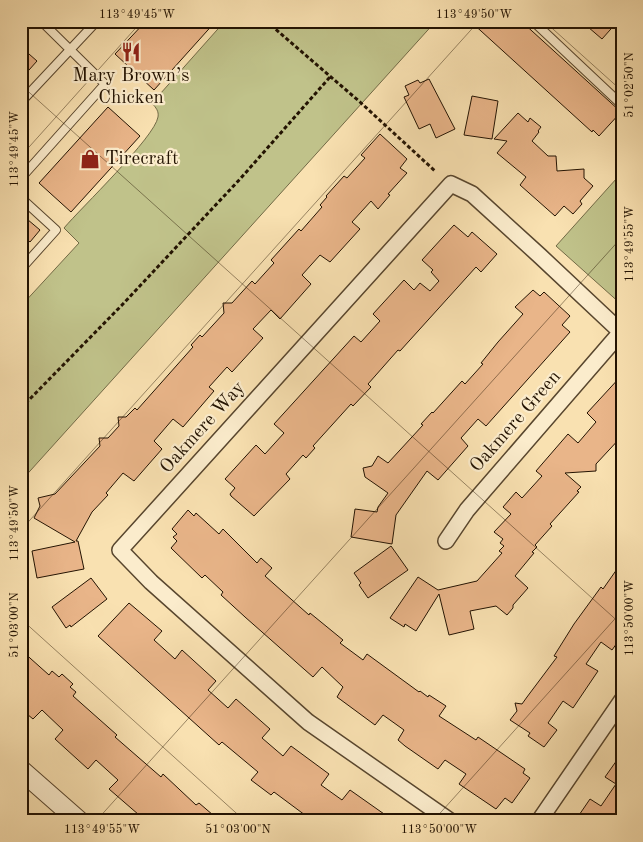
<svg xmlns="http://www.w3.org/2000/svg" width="643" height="842" font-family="'Old Standard TT',serif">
	<rect width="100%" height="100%" fill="#f9e1b1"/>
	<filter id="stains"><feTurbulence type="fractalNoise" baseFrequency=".004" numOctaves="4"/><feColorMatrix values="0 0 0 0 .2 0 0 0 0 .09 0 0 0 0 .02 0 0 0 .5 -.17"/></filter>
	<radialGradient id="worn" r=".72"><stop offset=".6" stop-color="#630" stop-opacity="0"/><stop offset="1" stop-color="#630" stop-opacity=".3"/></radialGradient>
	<path fill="#c0c28a" stroke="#726a46" d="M 225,21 L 436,21 L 21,481 L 21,306 L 79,243 L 64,228 C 81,208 155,137 158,117 C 159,111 156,108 152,103 Z
		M 617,178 L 622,182 L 622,305 L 556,246 Z"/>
	<path fill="#e9b589" stroke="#231302" d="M 146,21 L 216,21 L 154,90 L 115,54 Z
		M 470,21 L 521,21 L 621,112 L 599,136 L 593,130 L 592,132 Z
		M 581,21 L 618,21 L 602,39 Z
		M 21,47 L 37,61 L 21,79 Z
		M 429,79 L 455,129 L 436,138 L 430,124 L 419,129 L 404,97 L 409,95 L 405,86 L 418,80 L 420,83 Z
		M 472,96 L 498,101 L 492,139 L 464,135 Z
		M 108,107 L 140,136 L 71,212 L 39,183 Z
		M 518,113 L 528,122 L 530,118 L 541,127 L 538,131 L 539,132 L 532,141 L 548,156 L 556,156 L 557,171 L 584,169 L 584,178 L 593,186 L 580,201 L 582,204 L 573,214 L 564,206 L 555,216 L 520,185 L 526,177 L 497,153 L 507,141 L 494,139 Z
		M 380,134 L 407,159 L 400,168 L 407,173 L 388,194 L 390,195 L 378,209 L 371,201 L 352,222 L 360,229 L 330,262 L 320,255 L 302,275 L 311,284 L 280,319 L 271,310 L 253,329 L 263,338 L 232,372 L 227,367 L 209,387 L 214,391 L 183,427 L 173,419 L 154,441 L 162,449 L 134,481 L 123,473 L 106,493 L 108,495 L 92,512 L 76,541 L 78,541 L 84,569 L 37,578 L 32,551 L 75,542 L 34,518 L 40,506 L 38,498 L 55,494 L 100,446 L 99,438 L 108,438 L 119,426 L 118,417 L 126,417 L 135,408 L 137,410 L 193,347 L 191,345 L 200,335 L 202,337 L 224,313 L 223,303 L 232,303 L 252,281 L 255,284 L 274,263 L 271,260 L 299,229 L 301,231 L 322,207 L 320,205 L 327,197 L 326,196 L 344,176 L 347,178 L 365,158 L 361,155 Z
		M 21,214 L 40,230 L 30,242 L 21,234 Z
		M 454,225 L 468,237 L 472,232 L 497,254 L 481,272 L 476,267 L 400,351 L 398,350 L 368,384 L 371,387 L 353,406 L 351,404 L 313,446 L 315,448 L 306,458 L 303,455 L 286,474 L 290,479 L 254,516 L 231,496 L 230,494 L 235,488 L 225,479 L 256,445 L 265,454 L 284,433 L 274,424 L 354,336 L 361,342 L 380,321 L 373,314 L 404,280 L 414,290 L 420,283 L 430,291 L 439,281 L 431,272 L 433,270 L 422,260 Z
		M 533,290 L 540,296 L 544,292 L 570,316 L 562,325 L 570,332 L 486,426 L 478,419 L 461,438 L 468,446 L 438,480 L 427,471 L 396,515 L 392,544 L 351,537 L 355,509 L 377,512 L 378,507 L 388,493 L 365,477 L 363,468 L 372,466 L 378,456 L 388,463 L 423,425 L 421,424 L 432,412 L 433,413 L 462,381 L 465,384 L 483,364 L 481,363 L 498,342 L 523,314 L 515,307 Z
		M 622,375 L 622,436 L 596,464 L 596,471 L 565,473 L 581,487 L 577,491 L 579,492 L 550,524 L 552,526 L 535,545 L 537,547 L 532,552 L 534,553 L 515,576 L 528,588 L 513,605 L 513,608 L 507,615 L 496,606 L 470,611 L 474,629 L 449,635 L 439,594 L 416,631 L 405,624 L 404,627 L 390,618 L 418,577 L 438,590 L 477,581 L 502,553 L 499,551 L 504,546 L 500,543 L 503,539 L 494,532 L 511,514 L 503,507 L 516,492 L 522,498 L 542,476 L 536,471 L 568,434 L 578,443 L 596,422 L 587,413 Z
		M 188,510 L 194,516 L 196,513 L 219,534 L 223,529 L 257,563 L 261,558 L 272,568 L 265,576 L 309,615 L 310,613 L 343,640 L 340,643 L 363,660 L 367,654 L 419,692 L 420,691 L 428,697 L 429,695 L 446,706 L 439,716 L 476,740 L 478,737 L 525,769 L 523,773 L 530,778 L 512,803 L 505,798 L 496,809 L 459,784 L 466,774 L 445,760 L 438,769 L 405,746 L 398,740 L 404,730 L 383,715 L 375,725 L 337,697 L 343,687 L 322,667 L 313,677 L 245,617 L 221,595 L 223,592 L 205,575 L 202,578 L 171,548 L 177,541 L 173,537 L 177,534 L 172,529 Z
		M 391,546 L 408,570 L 368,598 L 359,585 L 361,583 L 354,573 Z
		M 622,562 L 622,636 L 612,650 L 601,642 L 586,664 L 598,671 L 573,708 L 563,701 L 548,723 L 557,730 L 544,747 L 528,736 L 530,733 L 510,720 L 517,711 L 515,703 L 522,704 L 527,697 L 557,657 L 554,656 L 574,624 L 601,587 L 603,589 Z
		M 91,578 L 107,599 L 71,627 L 70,625 L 66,628 L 52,607 Z
		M 129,603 L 162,631 L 154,640 L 175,659 L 182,650 L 216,681 L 208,690 L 228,708 L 236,699 L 270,729 L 262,738 L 283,756 L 291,746 L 329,774 L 321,785 L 342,800 L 350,790 L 394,821 L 313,821 L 274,792 L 271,795 L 251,780 L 258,772 L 222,742 L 219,745 L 98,636 Z
		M 21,650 L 49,675 L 52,671 L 59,677 L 62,674 L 73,684 L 70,687 L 76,692 L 73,696 L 117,735 L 115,737 L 161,777 L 163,774 L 196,805 L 199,803 L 220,821 L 146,821 L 109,789 L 118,780 L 96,760 L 88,769 L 55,739 L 63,730 L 42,710 L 33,719 L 21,709 Z
		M 622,753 L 622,821 L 575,821 L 590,799 L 601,806 L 616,784 L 605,777 Z"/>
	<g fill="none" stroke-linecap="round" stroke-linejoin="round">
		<defs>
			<path id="service" d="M 538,21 L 536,24 L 622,105
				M 21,102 L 97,21
				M 21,178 L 105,84 L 41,21
				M 21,198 L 56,230 L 21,269"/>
			<path id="minor" d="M 446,541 L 467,510 L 621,332
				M 450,821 L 308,722 L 151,582 L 120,550 L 451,184 L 472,194 L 540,256 L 622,333
				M 539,821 L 622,700"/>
			<path id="tertiary" d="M 21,770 L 79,821"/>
		</defs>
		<use href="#service" stroke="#58462e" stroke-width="10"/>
		<use href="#minor" stroke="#58462e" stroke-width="18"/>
		<use href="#tertiary" stroke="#58462e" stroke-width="21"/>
		<path stroke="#231302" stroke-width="3" stroke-dasharray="4 2.5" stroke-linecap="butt" d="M 266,21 L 360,102 L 435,171
			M 21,408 L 122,305 L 241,178 L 330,77"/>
		<use href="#service" stroke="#fbeccc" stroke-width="8"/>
		<use href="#minor" stroke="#fbeccc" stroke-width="15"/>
		<use href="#tertiary" stroke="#fbeccc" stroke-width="19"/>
	</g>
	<path fill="none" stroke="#231302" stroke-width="1" stroke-opacity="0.45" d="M 544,21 L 622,91M 21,85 L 622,625M 21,156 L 142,21M 21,530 L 479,21M 21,619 L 245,821M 96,821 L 622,237M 433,821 L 622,611"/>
	<defs>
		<symbol id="restaurant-bare" viewBox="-9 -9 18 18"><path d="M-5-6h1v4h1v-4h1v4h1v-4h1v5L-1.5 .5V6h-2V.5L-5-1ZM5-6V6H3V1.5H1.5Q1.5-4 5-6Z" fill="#8f2418" stroke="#fbeccc" stroke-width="2.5" paint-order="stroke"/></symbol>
		<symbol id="shop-bare" viewBox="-9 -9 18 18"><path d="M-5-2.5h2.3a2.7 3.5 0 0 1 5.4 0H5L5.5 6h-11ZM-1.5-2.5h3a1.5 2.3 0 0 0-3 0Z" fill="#8f2418" stroke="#fbeccc" stroke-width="2.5" paint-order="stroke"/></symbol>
	</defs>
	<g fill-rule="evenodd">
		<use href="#restaurant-bare" x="117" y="38" width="28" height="28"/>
		<use href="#shop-bare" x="76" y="145" width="28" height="28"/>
	</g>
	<g text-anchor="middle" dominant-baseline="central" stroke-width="4.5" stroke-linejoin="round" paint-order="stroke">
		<g font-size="19" fill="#231302" stroke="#fbeccc">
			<text x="131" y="76">Mary Brown’s<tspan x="131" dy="22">Chicken</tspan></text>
			<text x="105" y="159" text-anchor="start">Tirecraft</text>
		</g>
		<g font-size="19" fill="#231302" stroke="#fbeccc">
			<text transform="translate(516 422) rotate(-49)">Oakmere Green</text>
			<text transform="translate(203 428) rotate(-48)">Oakmere Way</text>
		</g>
	</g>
	<rect width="643" height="842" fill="none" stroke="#f9e1b1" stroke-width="55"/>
	<rect x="28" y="28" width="588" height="786" fill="none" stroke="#231302" stroke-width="2"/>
	<g font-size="12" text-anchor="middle" fill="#231302">
		<text x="137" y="18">113°49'45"W</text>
		<text x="474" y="18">113°49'50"W</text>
		<text transform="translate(629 85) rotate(-90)" y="4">51°02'50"N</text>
		<text transform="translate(14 149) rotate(-90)" y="4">113°49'45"W</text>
		<text transform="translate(629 244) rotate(-90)" y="4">113°49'55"W</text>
		<text transform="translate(14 523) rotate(-90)" y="4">113°49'50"W</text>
		<text transform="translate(629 618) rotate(-90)" y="4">113°50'00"W</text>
		<text transform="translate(14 625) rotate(-90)" y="4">51°03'00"N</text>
		<text x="102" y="833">113°49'55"W</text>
		<text x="238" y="833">51°03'00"N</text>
		<text x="439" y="833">113°50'00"W</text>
	</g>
	<rect width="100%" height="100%" filter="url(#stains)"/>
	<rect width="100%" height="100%" fill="url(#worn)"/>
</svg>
